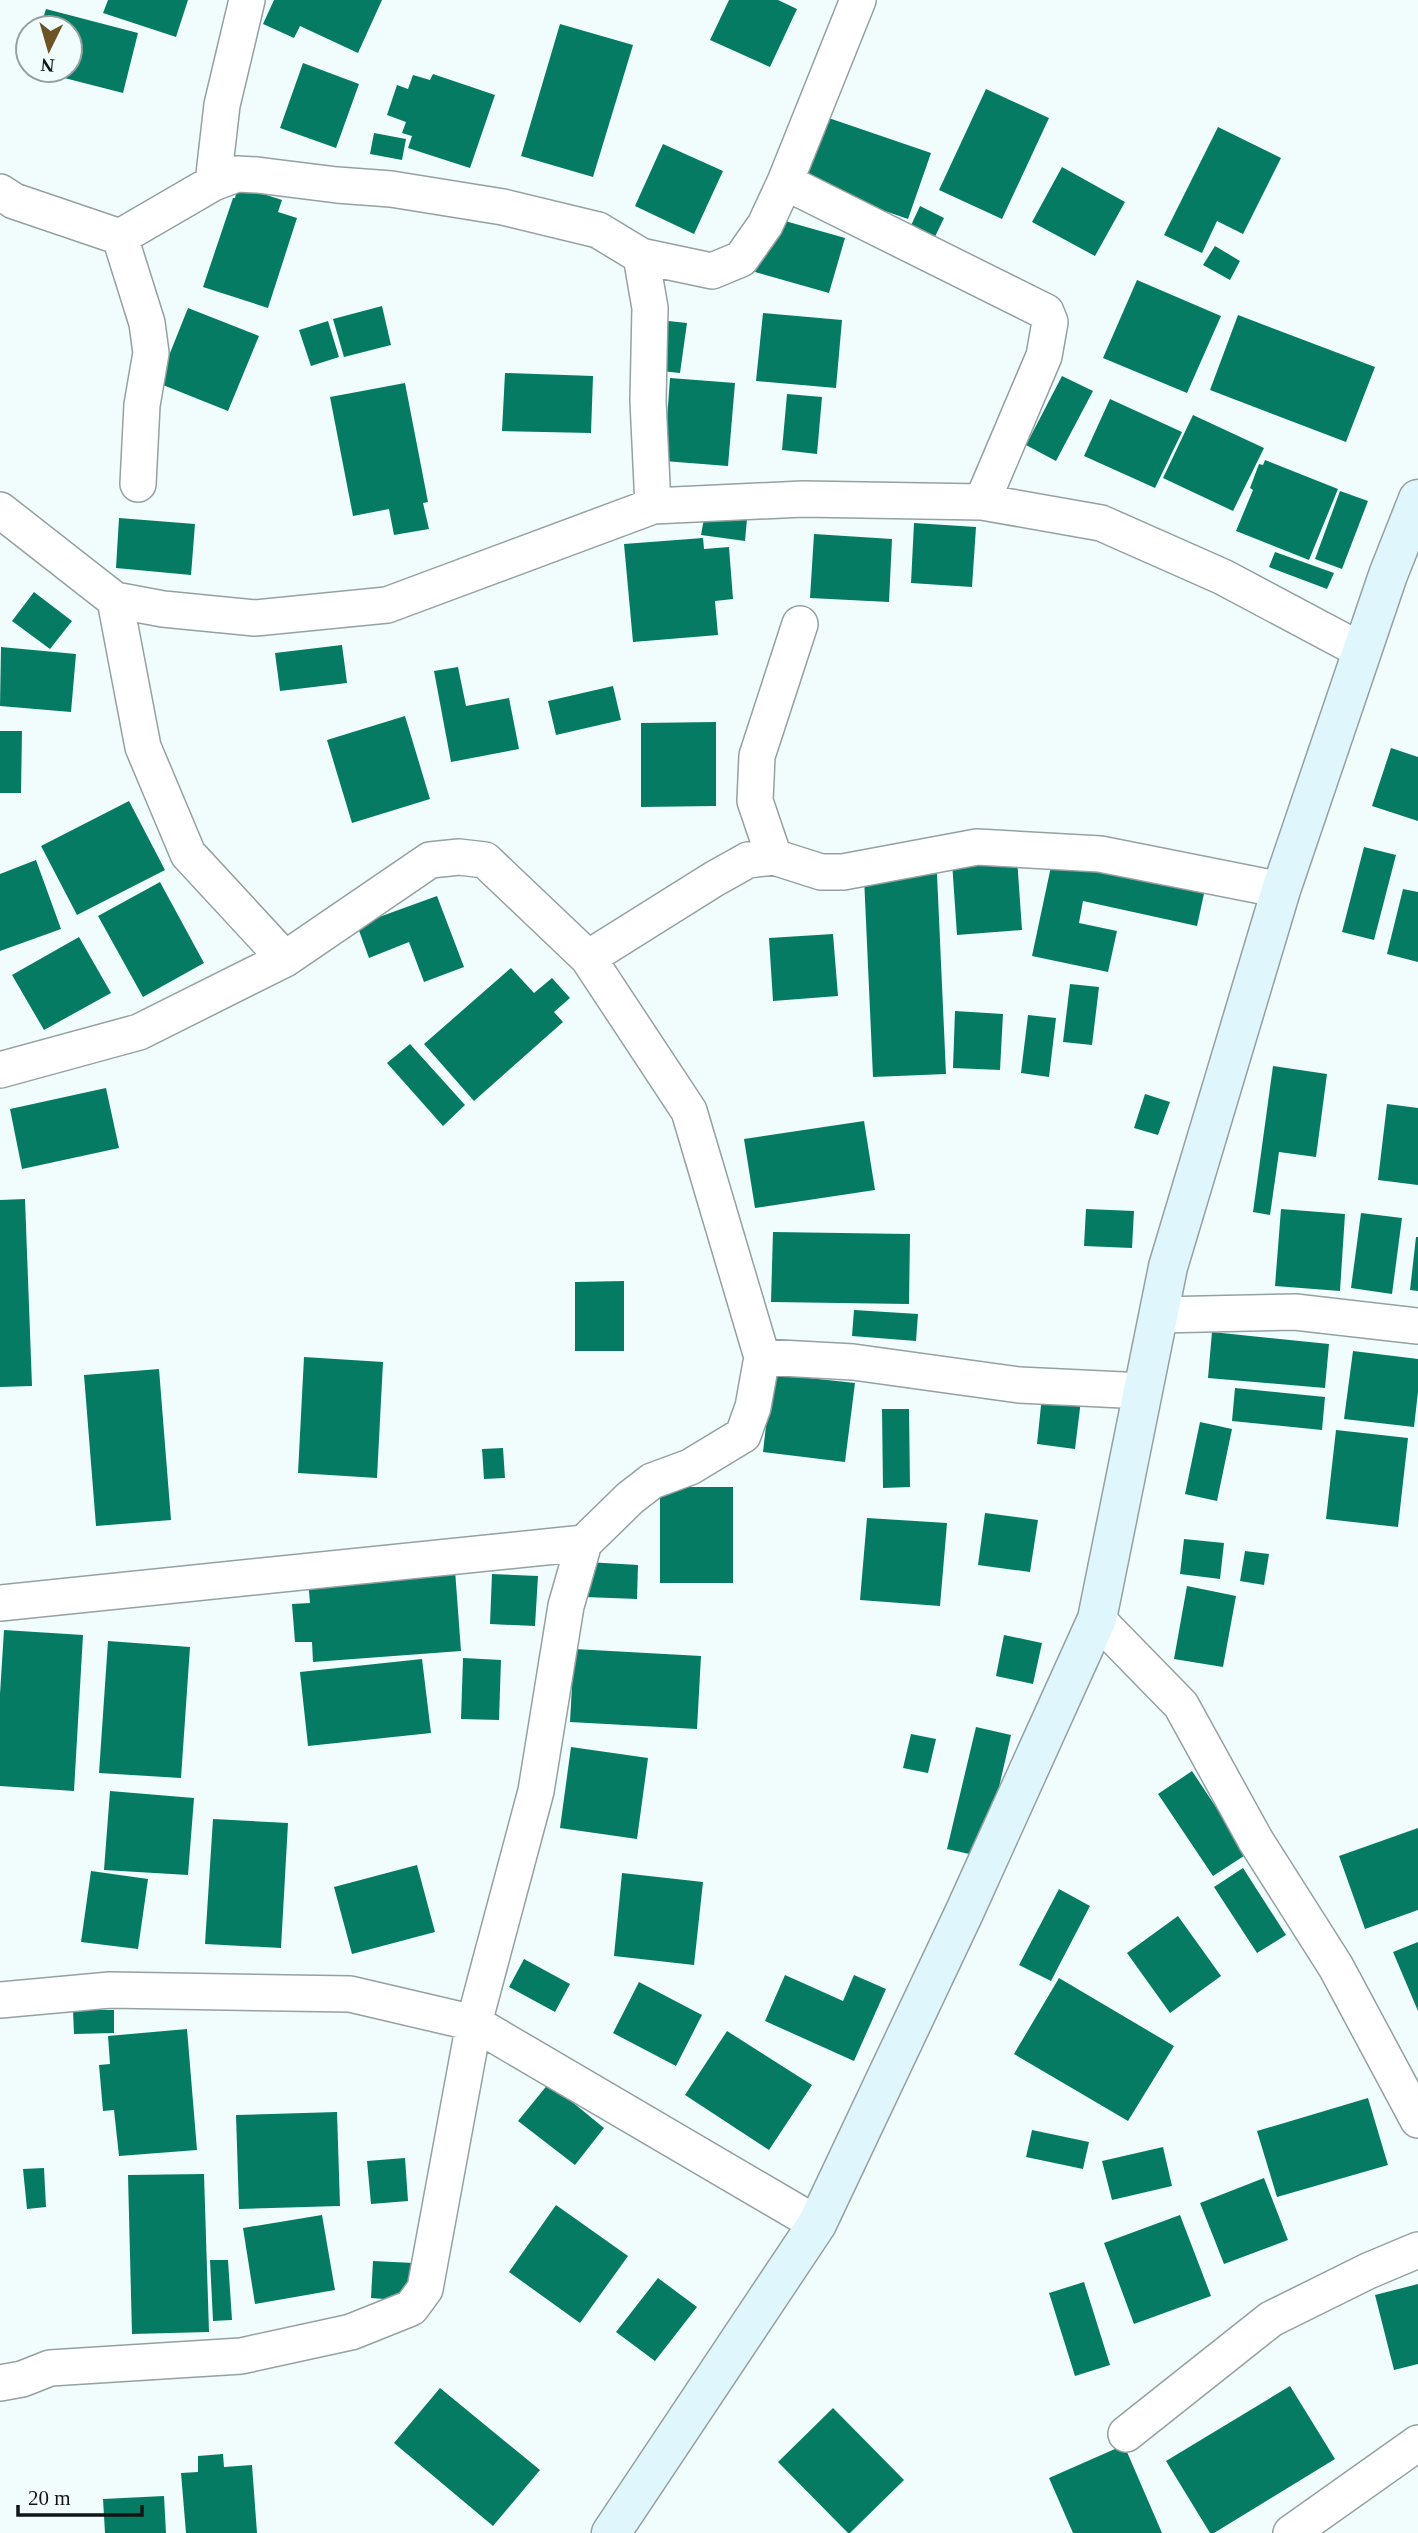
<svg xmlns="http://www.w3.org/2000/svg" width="1418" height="2533" font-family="Georgia,serif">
	<rect width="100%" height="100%" fill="#f1fdfd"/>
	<path fill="#067b63" d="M 108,0 L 188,0 L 176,37 L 103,13 Z
		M 274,0 L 382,0 L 358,53 L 300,26 L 294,38 L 263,24 Z
		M 729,0 L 778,0 L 797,9 L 770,67 L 710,40 Z
		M 46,9 L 138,33 L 123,93 L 37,71 L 70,70 L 70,28 L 40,28 Z
		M 560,24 L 633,45 L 593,177 L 521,156 Z
		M 303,63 L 359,84 L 336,148 L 280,128 Z
		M 433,74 L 495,95 L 470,168 L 408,148 L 412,136 L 402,133 L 406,122 L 387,115 L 397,85 L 408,89 L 413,75 L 430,80 Z
		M 986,89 L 1049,118 L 1002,219 L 939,190 Z
		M 817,114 L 931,153 L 908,219 L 793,179 Z
		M 1218,127 L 1281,158 L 1243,234 L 1217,221 L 1202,253 L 1164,235 Z
		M 374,133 L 406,139 L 402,160 L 370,154 Z
		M 663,144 L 723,171 L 694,234 L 635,206 Z
		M 1062,167 L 1125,202 L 1095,256 L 1032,222 Z
		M 238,186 L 282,200 L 278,212 L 297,218 L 268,308 L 203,287 L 233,198 L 235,198 Z
		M 920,206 L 944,218 L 931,245 L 907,234 Z
		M 771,217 L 845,238 L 829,293 L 755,272 Z
		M 1215,246 L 1240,261 L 1230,280 L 1203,265 Z
		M 1137,280 L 1221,316 L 1187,393 L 1103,358 Z
		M 382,306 L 391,345 L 344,357 L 333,319 Z
		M 188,308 L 259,336 L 228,411 L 158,383 Z
		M 763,313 L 842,320 L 836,388 L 756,381 Z
		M 1238,315 L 1375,367 L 1346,442 L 1210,390 Z
		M 659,320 L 687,323 L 680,373 L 652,370 Z
		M 328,321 L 339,357 L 311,366 L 299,330 Z
		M 505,373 L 593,376 L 591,433 L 502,431 Z
		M 1062,376 L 1093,391 L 1056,461 L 1026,445 Z
		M 670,378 L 735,383 L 728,466 L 664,461 Z
		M 405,383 L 428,502 L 423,503 L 429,529 L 394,535 L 389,509 L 353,516 L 330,397 Z
		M 787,394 L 822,397 L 817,454 L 782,450 Z
		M 1110,399 L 1182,432 L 1155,488 L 1084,456 Z
		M 1193,415 L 1264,448 L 1233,511 L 1163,478 Z
		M 1265,460 L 1338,489 L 1309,560 L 1236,531 L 1253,490 L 1250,488 L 1259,464 L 1263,465 Z
		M 1340,491 L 1368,501 L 1342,569 L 1315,559 Z
		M 705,513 L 747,519 L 745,541 L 701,535 Z
		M 119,518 L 195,524 L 191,575 L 116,568 Z
		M 914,523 L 976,527 L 972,587 L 911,583 Z
		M 814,534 L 892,539 L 889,602 L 810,598 Z
		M 703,538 L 704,549 L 729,547 L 733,599 L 715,601 L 718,635 L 633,642 L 624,544 Z
		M 1275,552 L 1334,573 L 1327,589 L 1269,567 Z
		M 34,592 L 72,621 L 50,649 L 12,621 Z
		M 342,645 L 347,683 L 280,691 L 275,653 Z
		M 1,647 L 76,654 L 71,712 L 0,706 Z
		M 458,667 L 466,706 L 509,698 L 519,749 L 451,762 L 434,671 Z
		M 613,686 L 621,720 L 556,735 L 548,701 Z
		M 405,716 L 430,799 L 352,823 L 327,740 Z
		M 716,722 L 716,806 L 641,807 L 641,723 Z
		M 0,731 L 22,731 L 21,793 L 0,793 Z
		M 1391,748 L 1418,757 L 1418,821 L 1372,806 Z
		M 129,801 L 165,870 L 77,915 L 41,846 Z
		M 1364,847 L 1396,855 L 1374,940 L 1342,932 Z
		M 1053,857 L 1205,889 L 1197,926 L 1083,901 L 1079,923 L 1117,931 L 1108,972 L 1032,956 Z
		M 1017,858 L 1022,930 L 957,935 L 952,862 Z
		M 36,860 L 61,929 L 0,951 L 0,874 Z
		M 937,874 L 946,1074 L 873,1077 L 864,877 Z
		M 160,882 L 204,963 L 143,997 L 98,916 Z
		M 1403,889 L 1418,892 L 1418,962 L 1387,954 Z
		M 437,896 L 464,967 L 424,982 L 409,942 L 369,958 L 357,925 Z
		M 833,934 L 838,996 L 773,1001 L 769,938 Z
		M 79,937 L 111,993 L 44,1030 L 12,975 Z
		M 511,968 L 534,993 L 552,978 L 570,998 L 554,1012 L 563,1022 L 474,1101 L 424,1044 Z
		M 1070,984 L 1099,987 L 1092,1045 L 1063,1042 Z
		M 955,1011 L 1003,1014 L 1000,1070 L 953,1068 Z
		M 1028,1015 L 1056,1018 L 1049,1077 L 1021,1073 Z
		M 410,1044 L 465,1105 L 443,1126 L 387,1063 Z
		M 1273,1066 L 1327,1074 L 1316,1157 L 1279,1152 L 1270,1215 L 1253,1212 Z
		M 106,1088 L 119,1148 L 22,1169 L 10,1109 Z
		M 1145,1094 L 1170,1102 L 1158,1135 L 1134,1128 Z
		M 1387,1104 L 1418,1108 L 1418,1185 L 1378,1180 Z
		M 864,1121 L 875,1190 L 755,1208 L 744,1139 Z
		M 25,1199 L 32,1386 L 0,1387 L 0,1200 Z
		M 1086,1209 L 1134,1211 L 1132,1248 L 1084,1246 Z
		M 1281,1209 L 1345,1214 L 1340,1291 L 1275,1286 Z
		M 1361,1213 L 1402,1218 L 1392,1294 L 1351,1288 Z
		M 773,1232 L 910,1234 L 909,1304 L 771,1302 Z
		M 1416,1237 L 1418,1237 L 1418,1291 L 1410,1290 Z
		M 624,1281 L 624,1351 L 575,1351 L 575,1282 Z
		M 854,1310 L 918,1314 L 916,1341 L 852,1336 Z
		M 1212,1332 L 1329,1344 L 1325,1388 L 1208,1378 Z
		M 1353,1351 L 1418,1359 L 1418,1392 L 1414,1427 L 1344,1419 Z
		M 304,1357 L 383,1362 L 377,1478 L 298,1473 Z
		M 159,1369 L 171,1520 L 96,1526 L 84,1375 Z
		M 772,1374 L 855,1383 L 845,1462 L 763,1452 Z
		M 1235,1388 L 1325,1397 L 1322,1430 L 1232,1421 Z
		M 1042,1396 L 1081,1400 L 1075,1449 L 1037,1444 Z
		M 882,1409 L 909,1409 L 910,1487 L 883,1488 Z
		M 1200,1422 L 1232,1429 L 1217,1501 L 1185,1494 Z
		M 1336,1430 L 1408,1438 L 1398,1527 L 1326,1519 Z
		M 503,1448 L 505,1478 L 484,1479 L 482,1449 Z
		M 660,1487 L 733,1487 L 733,1583 L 660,1583 Z
		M 985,1513 L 1038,1520 L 1030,1572 L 978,1565 Z
		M 867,1518 L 947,1523 L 940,1606 L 860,1600 Z
		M 1184,1539 L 1224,1543 L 1220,1579 L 1180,1574 Z
		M 1245,1551 L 1269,1554 L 1264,1585 L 1240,1581 Z
		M 587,1562 L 638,1565 L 637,1599 L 585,1597 Z
		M 455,1570 L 461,1651 L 313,1662 L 312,1642 L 295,1642 L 292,1604 L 310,1603 L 308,1580 Z
		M 492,1574 L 538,1576 L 535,1626 L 490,1624 Z
		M 1187,1586 L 1236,1596 L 1223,1667 L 1174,1659 Z
		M 4,1630 L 83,1635 L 74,1791 L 0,1786 L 0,1694 Z
		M 1004,1635 L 1042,1643 L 1033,1684 L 996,1676 Z
		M 108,1641 L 190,1647 L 181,1778 L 99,1773 Z
		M 574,1649 L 701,1656 L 697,1729 L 570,1722 Z
		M 463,1658 L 501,1660 L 499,1720 L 461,1719 Z
		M 422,1659 L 431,1733 L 308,1746 L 300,1672 Z
		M 976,1727 L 1011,1735 L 983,1857 L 947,1849 Z
		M 911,1734 L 936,1739 L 928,1773 L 903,1768 Z
		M 571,1747 L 648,1758 L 637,1839 L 560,1828 Z
		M 1192,1771 L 1247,1854 L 1213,1876 L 1158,1794 Z
		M 110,1791 L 194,1798 L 188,1875 L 104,1870 Z
		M 213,1819 L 288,1823 L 281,1948 L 205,1944 Z
		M 1418,1828 L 1418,1910 L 1365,1929 L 1339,1856 Z
		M 417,1865 L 435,1932 L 352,1954 L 334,1887 Z
		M 1243,1868 L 1286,1935 L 1257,1953 L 1214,1887 Z
		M 91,1871 L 148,1879 L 138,1949 L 81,1942 Z
		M 622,1873 L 703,1882 L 694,1965 L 614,1956 Z
		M 1059,1889 L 1090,1906 L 1051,1981 L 1019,1965 Z
		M 1178,1916 L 1221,1976 L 1170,2013 L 1127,1953 Z
		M 1418,1942 L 1418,2011 L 1393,1952 Z
		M 524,1959 L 570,1984 L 555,2012 L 509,1987 Z
		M 785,1975 L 843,2001 L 854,1975 L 886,1989 L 854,2061 L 765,2021 Z
		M 1059,1978 L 1174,2046 L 1128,2121 L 1014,2054 Z
		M 639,1982 L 702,2015 L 676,2066 L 613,2033 Z
		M 73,2010 L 114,2010 L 114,2033 L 74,2034 Z
		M 187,2029 L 197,2150 L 119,2156 L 114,2110 L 103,2111 L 99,2065 L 110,2064 L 108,2036 Z
		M 727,2031 L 812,2085 L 769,2150 L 685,2095 Z
		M 549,2083 L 604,2128 L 575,2165 L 518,2121 Z
		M 1368,2098 L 1388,2165 L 1277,2197 L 1257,2131 Z
		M 337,2112 L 340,2206 L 239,2209 L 236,2115 Z
		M 1032,2130 L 1089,2142 L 1083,2169 L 1026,2157 Z
		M 1163,2147 L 1172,2186 L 1112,2200 L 1102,2161 Z
		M 405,2158 L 408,2201 L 371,2204 L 367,2161 Z
		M 44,2168 L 46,2207 L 27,2209 L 23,2169 Z
		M 204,2174 L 209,2332 L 132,2334 L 128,2175 Z
		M 1264,2178 L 1288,2240 L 1224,2264 L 1200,2203 Z
		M 556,2205 L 628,2256 L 580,2323 L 509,2272 Z
		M 322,2215 L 335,2290 L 255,2304 L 243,2228 Z
		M 1180,2215 L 1211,2296 L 1134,2324 L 1104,2243 Z
		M 210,2260 L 228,2260 L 232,2320 L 213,2321 Z
		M 373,2261 L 414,2263 L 411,2301 L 371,2298 Z
		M 658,2278 L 697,2307 L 655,2361 L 616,2332 Z
		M 1084,2282 L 1110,2365 L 1075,2376 L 1049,2293 Z
		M 1418,2284 L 1418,2364 L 1394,2370 L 1375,2295 Z
		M 1290,2386 L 1335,2459 L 1214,2533 L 1210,2533 L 1166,2461 Z
		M 440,2388 L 540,2470 L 493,2526 L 394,2443 Z
		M 833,2408 L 904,2480 L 850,2533 L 848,2533 L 778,2462 Z
		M 1124,2445 L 1162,2533 L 1073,2533 L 1049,2478 Z
		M 223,2454 L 224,2467 L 252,2465 L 257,2533 L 186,2533 L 181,2473 L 198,2472 L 198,2456 Z
		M 164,2496 L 166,2533 L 105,2533 L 103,2499 Z"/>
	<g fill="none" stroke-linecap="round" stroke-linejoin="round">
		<defs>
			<path id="street" d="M 247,0 L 222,105 L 213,183 L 237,174 L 257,175 L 337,185 L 391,189 L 503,207 L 598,230 L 641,256 L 650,308 L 648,401 L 653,506
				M 785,182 L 1046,312 L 1050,322 L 1044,356 L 982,502
				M 0,192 L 14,201 L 120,237
				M 641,256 L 712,271 L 741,259 L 765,225 L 785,182 L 858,0
				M 138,484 L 142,405 L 151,353 L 147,323 L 120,237 L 213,183
				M 0,510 L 115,600 L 163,609 L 255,618 L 387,605 L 653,506 L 803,499 L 982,502 L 1101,523 L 1223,577 L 1362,651
				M 115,600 L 143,747 L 188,854 L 285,959
				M 774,857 L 755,801 L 757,756 L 800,624
				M 588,958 L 714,879 L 748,860 L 774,857 L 821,872 L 843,872 L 977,847 L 1100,854 L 1281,890
				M 0,1070 L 139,1032 L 285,959 L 430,860 L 459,857 L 485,860 L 588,958 L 689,1111 L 762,1357
				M 1159,1315 L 1295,1312 L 1418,1326
				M 0,1603 L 584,1543
				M 1097,1619 L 1181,1705 L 1256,1841 L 1336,1967 L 1418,2120
				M 0,2000 L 110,1990 L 350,1994 L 474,2023 L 817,2224
				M 0,2383 L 22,2379 L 50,2368 L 241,2356 L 351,2332 L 411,2308 L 425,2289 L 474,2023 L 536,1791 L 566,1606 L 584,1543 L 630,1498 L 652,1481 L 690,1467 L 743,1435 L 753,1407 L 762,1357 L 853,1362 L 1019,1385 L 1144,1391
				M 1126,2434 L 1271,2319 L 1368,2271 L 1418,2250
				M 1291,2533 L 1418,2443"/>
			<path id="secondary" d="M 611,2533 L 817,2224 L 964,1913 L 1097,1619 L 1168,1267 L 1281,890 L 1388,575 L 1418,499"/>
		</defs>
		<use href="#street" stroke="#95a0a0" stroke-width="38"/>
		<use href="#secondary" stroke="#95a0a0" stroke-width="41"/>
		<use href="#street" stroke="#fff" stroke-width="35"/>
		<use href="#secondary" stroke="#dff6fd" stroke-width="38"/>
	</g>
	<g transform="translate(49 49) rotate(185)"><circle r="33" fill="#f1fdfd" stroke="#97a0a0" stroke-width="2"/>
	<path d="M0-5L12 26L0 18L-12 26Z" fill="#6e5325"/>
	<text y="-10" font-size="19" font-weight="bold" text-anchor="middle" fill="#111515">N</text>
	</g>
	<path d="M18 2505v10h124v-10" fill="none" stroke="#111515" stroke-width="3.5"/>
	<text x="28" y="2505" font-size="21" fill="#111515" stroke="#f1fdfd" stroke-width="5" paint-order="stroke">20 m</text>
</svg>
